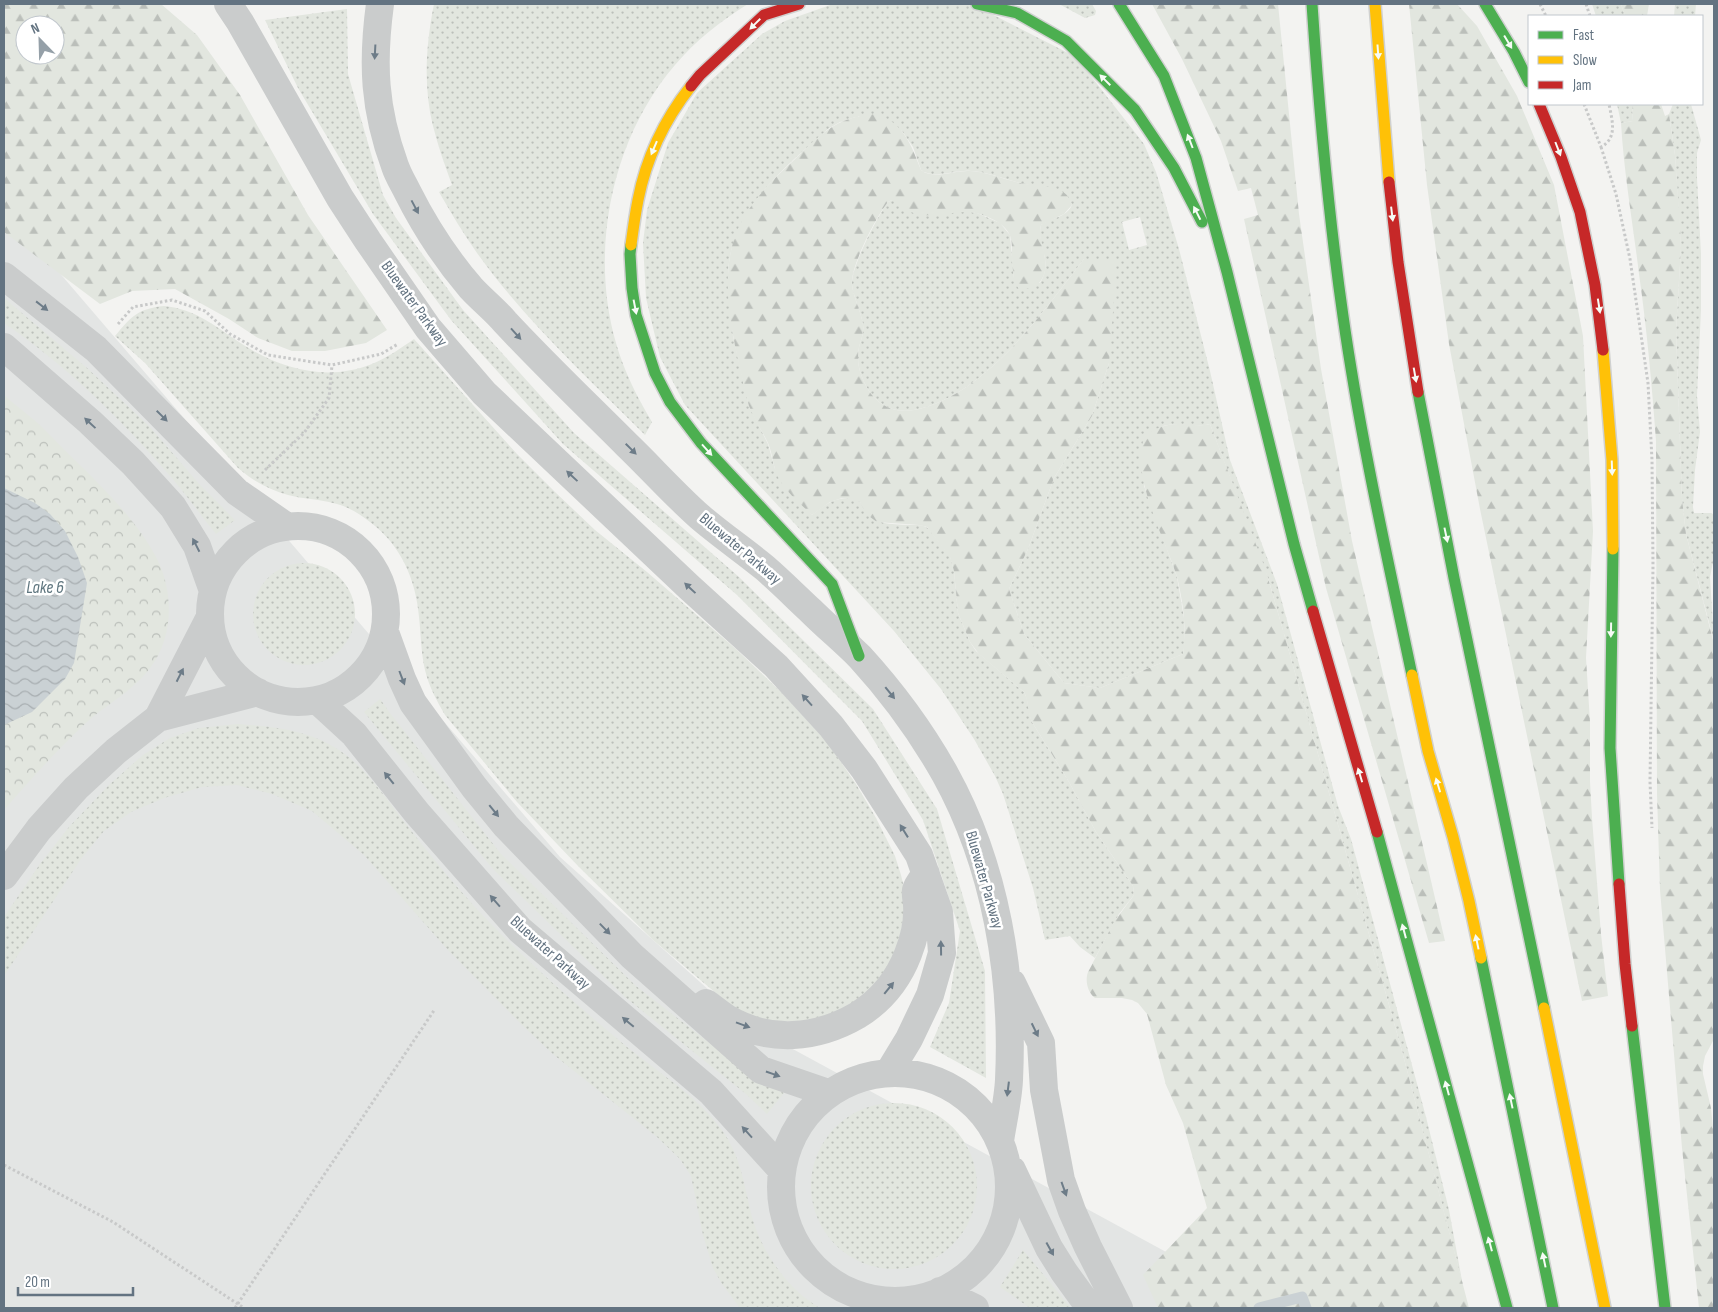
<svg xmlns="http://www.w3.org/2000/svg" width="1718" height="1312" font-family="'Sofia Sans Condensed',sans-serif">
	<defs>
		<pattern id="grass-dots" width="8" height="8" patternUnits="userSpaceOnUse" patternTransform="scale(1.25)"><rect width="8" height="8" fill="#e2e6df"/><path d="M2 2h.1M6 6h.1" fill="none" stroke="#bbbfba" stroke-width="1.8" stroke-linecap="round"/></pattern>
		<pattern id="forest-firs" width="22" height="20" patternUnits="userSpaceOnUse" patternTransform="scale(1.25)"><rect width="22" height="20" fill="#e2e6df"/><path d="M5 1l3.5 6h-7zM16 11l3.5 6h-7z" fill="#bbbfba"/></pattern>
		<pattern id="park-crowns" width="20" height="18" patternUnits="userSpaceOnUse" patternTransform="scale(1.25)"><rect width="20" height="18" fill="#e2e6df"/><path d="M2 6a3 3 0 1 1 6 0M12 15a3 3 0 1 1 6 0" fill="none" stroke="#bbbfba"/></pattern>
		<pattern id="water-waves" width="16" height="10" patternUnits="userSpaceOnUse" patternTransform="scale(1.25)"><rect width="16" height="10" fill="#cad1d4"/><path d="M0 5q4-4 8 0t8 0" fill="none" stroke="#a8aeb1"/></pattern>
	</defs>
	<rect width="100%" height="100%" fill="#f3f3f1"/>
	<path fill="#e3e5e4" d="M 4,208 L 560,857 L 747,1024 L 1201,1271 L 1217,1308 L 4,1308 Z"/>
	<path fill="url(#grass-dots)" fill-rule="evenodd" d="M 434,4 L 748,4 C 722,20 695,41 675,65 C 612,138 589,250 616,343 C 624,371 637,397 652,422 L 645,435 C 587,377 525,320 477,253 C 463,233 451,213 439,192 L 452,185 C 445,166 438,146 433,126 C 423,86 426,44 434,4 Z
		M 833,4 L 972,4 L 1076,57 L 1144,144 L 1156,172 L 1179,249 L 1210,371 L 1230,460 L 1277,584 L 1338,806 L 1351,839 L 1426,1117 L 1449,1210 L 1463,1286 L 1402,1051 L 1269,581 L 1210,424 C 1194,428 1179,422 1163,426 L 1144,486 L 1177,577 L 1184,618 L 1185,642 L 1183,654 L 1100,688 L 1064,683 L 1024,634 L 1009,589 L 1028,549 L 1054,478 L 1092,416 L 1109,363 L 1084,259 C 1042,313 985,396 914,410 C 889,414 871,401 862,377 C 858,367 857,358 859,347 C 861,340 864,333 863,325 C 861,311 854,299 852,285 C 850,269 878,215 888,202 L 892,200 L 953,212 L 963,211 L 977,213 L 1000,223 L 1010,235 L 1014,278 L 1040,283 C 1054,259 1036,248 1041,225 C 1052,217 1066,218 1072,205 C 1069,197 1059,190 1051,188 C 1043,186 1033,186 1024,184 C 1006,180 989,172 971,171 C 956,169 934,180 921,170 L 913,147 L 902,131 L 859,116 L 840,122 L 828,129 C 783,169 727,213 728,279 L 733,336 L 749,406 L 768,444 L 775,469 L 812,515 C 825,504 842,492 860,502 C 871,525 887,524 910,525 C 917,525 923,524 929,529 L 950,556 L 954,571 L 958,613 L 970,642 L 976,651 L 1024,692 C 1029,701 1028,712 1032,722 L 1069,782 L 1096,832 L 1133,886 L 1134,895 L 1119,914 L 1095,958 L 1080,947 L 1070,936 L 1045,940 L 1033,888 L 1003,794 L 995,776 L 974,739 L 941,689 L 894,631 L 685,405 L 660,357 L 646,298 L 643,243 L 647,210 L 668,143 L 697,93 L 762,34 L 785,21 ZM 1140,217 L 1147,245 L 1129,250 L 1122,222 Z
		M 1059,4 L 1092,4 L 1096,11 L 1095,15 L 1085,18 Z
		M 1592,4 L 1621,4 L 1625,16 L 1596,16 Z
		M 1675,4 L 1696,4 L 1695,16 L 1674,16 Z
		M 347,9 L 348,74 L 383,195 L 396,218 L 463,310 L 574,433 L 739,577 L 873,709 L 937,809 L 985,971 L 986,1078 L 930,1047 L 949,1003 L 960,931 L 923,820 L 862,721 L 737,595 L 563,444 L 451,320 L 373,214 L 298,88 L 265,20 Z
		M 1617,104 L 1632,104 L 1633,121 L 1621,123 Z
		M 1673,104 L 1691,104 L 1701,140 L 1697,153 L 1697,178 L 1701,254 L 1701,310 L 1697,396 L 1700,432 L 1695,470 L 1693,507 L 1694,513 L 1711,513 L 1714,515 L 1714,557 L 1710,577 L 1714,642 L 1686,534 L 1682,499 L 1676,330 L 1681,248 L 1675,155 L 1669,114 Z
		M 4,298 L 87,368 L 149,426 L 201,486 L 235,520 L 216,534 C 199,513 183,490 164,469 C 116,414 64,364 4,323 Z
		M 164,306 C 196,309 216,327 242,344 C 280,369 327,382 372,364 C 387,358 401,348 414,339 L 517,454 L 555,492 L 595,530 L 647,572 L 736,649 L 782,693 L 828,743 L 856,784 L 876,818 L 895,856 L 901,875 L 907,900 L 895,961 L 861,1001 L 817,1022 L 760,1021 L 730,1005 L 653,940 L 579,867 L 517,802 L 445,715 C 437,701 429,687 425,670 C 421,653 421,635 419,617 C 416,580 401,545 370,522 C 360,514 347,506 333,503 C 319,499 303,499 288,495 C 270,490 253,481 238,468 L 145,363 L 115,336 C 132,316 137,309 164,306 Z
		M253 614a51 51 0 1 1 102 0a51 51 0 1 1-102 0Z
		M 380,699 L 390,713 L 501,854 L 636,986 L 752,1076 L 784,1093 L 767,1114 L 746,1094 L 625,997 L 493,869 L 364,712 Z
		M 238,724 C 279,727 318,731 351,759 C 373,778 391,805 409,828 C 437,864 466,899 499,932 C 539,973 583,1010 627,1047 C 659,1073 696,1095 721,1129 C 740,1154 744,1183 751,1213 C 760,1250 787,1289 820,1308 L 740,1308 L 722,1284 L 713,1268 L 703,1235 L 691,1176 L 680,1159 L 657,1137 L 554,1055 L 522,1025 L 447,949 L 364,855 L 312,811 L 272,794 L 237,785 L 202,787 L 164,798 L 131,812 L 104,831 L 81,859 L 4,976 L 4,917 L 40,864 L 69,827 L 109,785 L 143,755 L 170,738 L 199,728 Z
		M811 1186a83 83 0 1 1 166 0a83 83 0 1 1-166 0Z
		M 1023,1250 L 1071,1308 L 1030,1308 L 1000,1287 Z"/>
	<path fill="url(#forest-firs)" fill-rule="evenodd" d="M 4,4 L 161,4 L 197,35 L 240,95 L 308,215 L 387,330 L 366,343 L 325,351 L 292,351 L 258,338 L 229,319 L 175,289 L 132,291 L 100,304 L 4,232 ZM 25,25 L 55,25 L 55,55 L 25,55 Z
		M 1152,4 L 1278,4 L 1299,214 L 1321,369 L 1352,541 L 1445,941 L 1429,943 L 1326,588 L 1244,219 L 1258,215 L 1251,188 L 1238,191 L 1221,141 L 1182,59 Z
		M 1409,4 L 1457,4 L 1477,26 L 1517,96 L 1554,185 L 1583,336 L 1593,531 L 1586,658 L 1590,722 L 1590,781 L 1592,818 L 1601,934 L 1608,996 L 1582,1001 L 1480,509 L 1449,344 L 1427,185 Z
		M 1621,4 L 1649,4 L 1647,16 L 1625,16 Z
		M 1632,104 L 1661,104 L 1665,116 L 1669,114 L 1675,155 L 1680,224 L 1681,248 L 1676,330 L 1682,499 L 1686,534 L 1714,644 L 1714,1039 L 1705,1056 L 1703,1066 L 1703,1074 L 1711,1108 L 1714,1139 L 1714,1308 L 1699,1308 L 1682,1148 L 1660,890 L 1657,794 L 1656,441 C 1652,386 1647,330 1639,274 C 1633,224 1624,174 1621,123 L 1633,121 Z
		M 875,114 C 904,122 911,145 921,170 C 933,180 955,170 970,171 C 989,172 1007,181 1026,184 C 1037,186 1053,185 1063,192 C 1068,195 1070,200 1072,205 L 1064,214 L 1041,225 C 1037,243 1052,261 1042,279 C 1037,288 1029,289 1019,289 C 1014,283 1014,277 1013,270 C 1011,260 1013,249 1011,239 C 1008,223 984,214 970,212 C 953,211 934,218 917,214 C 908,212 900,205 892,200 L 888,202 C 876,217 850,267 852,285 C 854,299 861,311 863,325 C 864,333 861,340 859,347 C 857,358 858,367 862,377 C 871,401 889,414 914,410 C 985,396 1042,313 1084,259 L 1114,261 L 1114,299 L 1109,363 L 1092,416 L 1054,478 L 1028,549 L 1009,589 L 1024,634 L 1064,683 L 1100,688 L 1183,654 C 1187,629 1183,602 1177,577 C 1167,543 1125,465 1147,434 C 1156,428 1167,424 1178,424 C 1189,424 1199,427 1210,424 L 1265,568 L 1275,602 L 1402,1051 L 1469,1308 L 1158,1308 L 1143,1275 L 1207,1208 L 1183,1123 L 1166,1085 L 1147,1014 L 1138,1003 L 1132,1000 L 1122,998 L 1095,998 C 1087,992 1085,980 1088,972 L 1114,922 L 1134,895 L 1133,886 L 1096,832 L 1069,782 L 1032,722 C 1027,712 1029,701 1024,692 L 979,654 L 970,642 L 958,613 L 954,571 L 950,557 L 927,527 L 919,525 L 877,522 L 866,514 L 860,502 L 850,499 L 842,498 L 830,502 L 812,515 C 801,504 787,493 779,479 C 773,468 773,455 768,443 C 762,431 754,419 749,406 C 745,394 743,381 740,369 C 731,328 721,281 734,239 C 745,207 769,183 793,161 C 820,135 835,117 875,114 Z"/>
	<path fill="url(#park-crowns)" d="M 4,395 C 17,407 32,417 44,429 C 57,442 69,455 82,467 C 109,494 138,523 156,557 C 174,590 174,638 150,668 C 133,691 107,704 87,722 C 57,750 30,780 4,810 Z"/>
	<path fill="url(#water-waves)" d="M 4,488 L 35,503 L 50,514 L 65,531 L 78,557 L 87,583 L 74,663 L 65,679 L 32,712 L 4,725 Z"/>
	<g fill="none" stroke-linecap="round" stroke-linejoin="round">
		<path stroke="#cad1d4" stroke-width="11" d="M 1259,1308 L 1302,1297 L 1306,1308"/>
		<defs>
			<path id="fast" d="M 977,4 L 1017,13 L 1066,41 L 1135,110 L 1174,168 L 1202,222
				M 1119,4 L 1164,76 L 1196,158 L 1227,272 L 1294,544 L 1313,611
				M 1312,4 C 1319,108 1328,212 1343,316 C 1360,436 1387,556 1412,675
				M 1485,4 L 1514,52 L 1529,82
				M 631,245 L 630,254 L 632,288 L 636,315 L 655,373 L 670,402 L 701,443 L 832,584 L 859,656
				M 1418,392 L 1454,578 L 1544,1008
				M 1613,549 L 1610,748 L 1619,884
				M 1377,832 L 1507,1308
				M 1481,958 L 1553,1308
				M 1632,1026 L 1665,1308"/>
			<path id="slow" d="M 1375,4 L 1389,182
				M 631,245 C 633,230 635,215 638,200 C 646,159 665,119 691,86
				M 1603,350 L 1612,460 L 1613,549
				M 1412,675 L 1428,751 L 1453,837 L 1469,901 L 1481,958
				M 1544,1008 L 1605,1308"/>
			<path id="jam" d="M 691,86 L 700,75 L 764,15 L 799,4
				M 1539,104 L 1561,157 L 1580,212 L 1595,285 L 1603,350
				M 1389,182 L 1398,262 L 1418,392
				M 1313,611 L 1377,832
				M 1619,884 L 1625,964 L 1632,1026"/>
		</defs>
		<use href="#fast" stroke="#d0d1d0" stroke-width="14"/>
		<use href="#slow" stroke="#d0d1d0" stroke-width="14"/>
		<use href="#jam" stroke="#d0d1d0" stroke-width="14"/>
		<path stroke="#c8c9c9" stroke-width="3" stroke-dasharray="2.5 2.5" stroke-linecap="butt" d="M 1540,4 L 1546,16
			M 1586,4 L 1590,16
			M 1584,104 L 1601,147 C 1618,138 1612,120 1609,104
			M 1601,147 L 1616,194 L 1630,259 L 1648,383 L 1652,460 L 1653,566 L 1650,782 L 1652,828
			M 118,324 L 133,307 L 172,300 L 205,311 L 230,334 L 268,355 L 332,365 L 381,354 L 398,344
			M 265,470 L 304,433 L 329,398 L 332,365
			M 4,1165 L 113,1222 L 244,1308
			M 235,1308 L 435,1009"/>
		<path stroke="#cacccc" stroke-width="28" d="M 228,4 L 240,22 L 340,198 L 368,241 L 428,328 L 484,393 L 689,587 L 776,666 L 831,726 L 864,769 L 919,855 L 939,912 L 942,953 L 930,995 L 909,1039 L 889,1072
			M 380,4 C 372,63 374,109 395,166 C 398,175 403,183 407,191 C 424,225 446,259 471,288 C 482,300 495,310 505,322 C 544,364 586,404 626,444 C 651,468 674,494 700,517 C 721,535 743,550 765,568 C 780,581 795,596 810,610 C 826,626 844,641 860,657 C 892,692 922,733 945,774 C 996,866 1014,976 1009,1080 C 1008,1100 1003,1121 1000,1141
			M 4,276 L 96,349 L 237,492 L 286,526
			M 4,347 L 90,422 L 133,463 L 173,507 L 197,546 L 213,591
			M210 614a88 88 0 1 1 176 0a88 88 0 1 1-176 0Z
			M 385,632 L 402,679 L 413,703 L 474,787 L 506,826 L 632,956 L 761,1070 L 828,1093
			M 317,700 L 354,734 L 417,813 L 520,930 L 711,1092 L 780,1168
			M 158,718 L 210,617
			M 4,876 L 39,829 L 76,788 L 116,751 L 158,718 L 258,692
			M 1012,983 L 1041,1043 L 1044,1090 L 1061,1180 L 1072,1211 L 1088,1247 L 1119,1308
			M 706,1003 C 713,1008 720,1014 728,1019 C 770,1043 817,1039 858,1015 C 882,1000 898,980 908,954 C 914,939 918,921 917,905 C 917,901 915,895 916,890 C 917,885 923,878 926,874
			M781 1187a114 114 0 1 1 228 0a114 114 0 1 1-228 0Z
			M 1012,1170 L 1049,1248 L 1064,1272 L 1090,1308
			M 940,1291 L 975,1308"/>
		<use href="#fast" stroke="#4caf50" stroke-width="11"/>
		<use href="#slow" stroke="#ffc107" stroke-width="11"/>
		<use href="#jam" stroke="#c62828" stroke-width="11"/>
	</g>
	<defs><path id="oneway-solid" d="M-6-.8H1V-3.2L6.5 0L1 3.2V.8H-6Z" transform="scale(1.25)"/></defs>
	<g fill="#f6fbf6">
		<use href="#oneway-solid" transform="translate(755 24) rotate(135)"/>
		<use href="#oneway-solid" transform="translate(1508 42) rotate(59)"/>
		<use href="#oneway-solid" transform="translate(1378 52) rotate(86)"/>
		<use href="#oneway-solid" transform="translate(1105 80) rotate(-135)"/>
		<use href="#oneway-solid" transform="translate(1190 141) rotate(-111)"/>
		<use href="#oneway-solid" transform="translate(654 148) rotate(113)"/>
		<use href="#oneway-solid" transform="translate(1558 149) rotate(69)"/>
		<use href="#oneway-solid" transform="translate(1197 213) rotate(-117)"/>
		<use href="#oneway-solid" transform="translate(1392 214) rotate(83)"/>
		<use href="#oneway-solid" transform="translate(1599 306) rotate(81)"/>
		<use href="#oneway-solid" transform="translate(635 307) rotate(79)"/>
		<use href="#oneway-solid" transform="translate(1415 375) rotate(80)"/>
		<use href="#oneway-solid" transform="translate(707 450) rotate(48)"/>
		<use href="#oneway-solid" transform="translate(1612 468) rotate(88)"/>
		<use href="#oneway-solid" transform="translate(1446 535) rotate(78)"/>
		<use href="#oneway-solid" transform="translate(1611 630) rotate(91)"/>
		<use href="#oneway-solid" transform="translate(1360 775) rotate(-107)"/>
		<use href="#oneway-solid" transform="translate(1438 785) rotate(-107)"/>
		<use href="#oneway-solid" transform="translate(1404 931) rotate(-105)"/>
		<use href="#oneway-solid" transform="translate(1477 942) rotate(-102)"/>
		<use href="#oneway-solid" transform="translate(1447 1088) rotate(-105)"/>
		<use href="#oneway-solid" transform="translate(1511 1101) rotate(-102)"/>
		<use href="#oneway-solid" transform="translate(1490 1244) rotate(-105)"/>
		<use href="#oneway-solid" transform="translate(1544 1260) rotate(-102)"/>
	</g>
	<g fill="#6d7c88">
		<use href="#oneway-solid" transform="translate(375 52) rotate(93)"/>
		<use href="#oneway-solid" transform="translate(415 207) rotate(62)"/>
		<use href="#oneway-solid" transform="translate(42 306) rotate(38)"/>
		<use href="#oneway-solid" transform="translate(516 334) rotate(48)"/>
		<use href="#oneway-solid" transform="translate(162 416) rotate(45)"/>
		<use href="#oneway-solid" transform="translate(90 423) rotate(-137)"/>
		<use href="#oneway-solid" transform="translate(631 449) rotate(45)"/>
		<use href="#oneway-solid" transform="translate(572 476) rotate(-137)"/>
		<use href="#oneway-solid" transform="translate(196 545) rotate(-117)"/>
		<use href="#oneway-solid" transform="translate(690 588) rotate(-137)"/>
		<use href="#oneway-solid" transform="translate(180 675) rotate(-63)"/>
		<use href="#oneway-solid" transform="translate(402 678) rotate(69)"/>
		<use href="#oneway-solid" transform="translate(890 693) rotate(51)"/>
		<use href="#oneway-solid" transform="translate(807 700) rotate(-132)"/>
		<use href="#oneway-solid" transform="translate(389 778) rotate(-129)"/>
		<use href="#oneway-solid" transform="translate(494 811) rotate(51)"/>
		<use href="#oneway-solid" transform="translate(904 831) rotate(-122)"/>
		<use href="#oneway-solid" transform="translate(495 901) rotate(-131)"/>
		<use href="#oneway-solid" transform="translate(605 929) rotate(46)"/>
		<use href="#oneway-solid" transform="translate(941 948) rotate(-91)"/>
		<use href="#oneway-solid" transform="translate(889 988) rotate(-51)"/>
		<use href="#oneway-solid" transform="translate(628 1022) rotate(-140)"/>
		<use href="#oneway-solid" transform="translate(743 1025) rotate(20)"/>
		<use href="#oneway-solid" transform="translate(1035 1030) rotate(64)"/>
		<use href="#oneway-solid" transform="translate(773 1074) rotate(19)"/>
		<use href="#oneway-solid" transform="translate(1008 1089) rotate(97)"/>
		<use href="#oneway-solid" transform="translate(747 1132) rotate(-132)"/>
		<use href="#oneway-solid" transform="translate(1064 1189) rotate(70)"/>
		<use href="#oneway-solid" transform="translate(1050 1249) rotate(61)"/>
	</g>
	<g text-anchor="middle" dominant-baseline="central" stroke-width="5" stroke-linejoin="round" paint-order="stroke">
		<g font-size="16" fill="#637381" stroke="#fff">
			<text transform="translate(414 304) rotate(54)">Bluewater Parkway</text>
			<text transform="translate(740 549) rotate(40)">Bluewater Parkway</text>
			<text transform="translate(984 880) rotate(74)">Bluewater Parkway</text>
			<text transform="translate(550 953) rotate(42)">Bluewater Parkway</text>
		</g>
		<g font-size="18" font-style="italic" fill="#5f767f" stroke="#fff">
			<text x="45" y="587">Lake 6</text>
		</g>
	</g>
	<rect width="1718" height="1312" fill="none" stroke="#637381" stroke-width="10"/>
	<rect x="1528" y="15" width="175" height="90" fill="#ffffff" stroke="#c1c7cd"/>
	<rect x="1538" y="31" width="25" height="8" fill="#4caf50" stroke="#c1c7cd"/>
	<text x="1573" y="40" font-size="15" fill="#637381">Fast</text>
	<rect x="1538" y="56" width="25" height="8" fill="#ffc107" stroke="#c1c7cd"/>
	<text x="1573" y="65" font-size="15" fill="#637381">Slow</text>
	<rect x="1538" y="81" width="25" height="8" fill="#c62828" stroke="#c1c7cd"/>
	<text x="1573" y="90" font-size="15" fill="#637381">Jam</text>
	<g transform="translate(40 40) rotate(337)"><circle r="24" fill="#ffffff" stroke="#c1c7cd"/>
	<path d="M0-4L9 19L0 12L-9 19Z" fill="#95a0a8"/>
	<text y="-8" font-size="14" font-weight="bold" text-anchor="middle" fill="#637381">N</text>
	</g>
	<path d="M18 1287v8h115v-8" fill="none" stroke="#637381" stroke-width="2.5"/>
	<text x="25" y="1287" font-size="15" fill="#637381" stroke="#ffffff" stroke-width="4" paint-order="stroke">20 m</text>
</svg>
